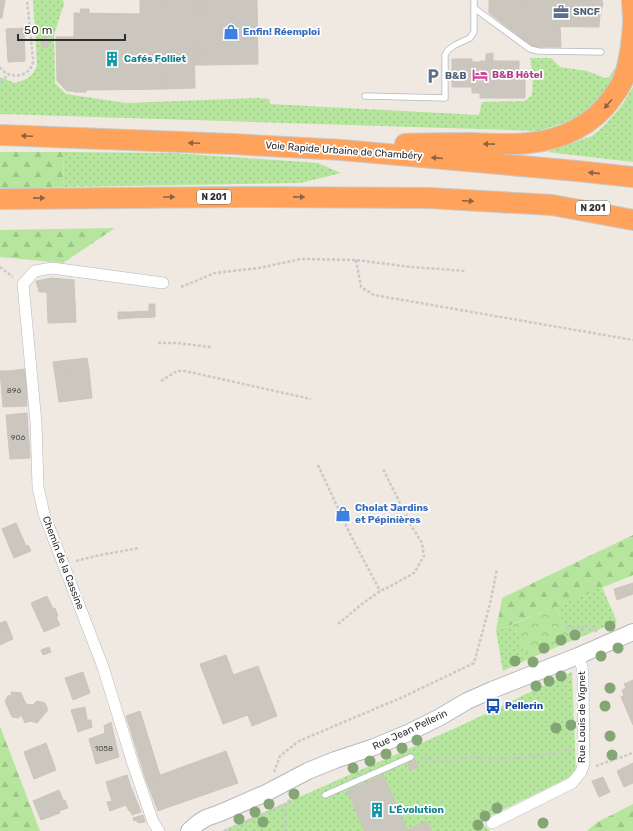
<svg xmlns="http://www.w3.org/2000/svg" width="633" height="831" font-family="Rubik,sans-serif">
	<defs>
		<pattern id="grass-dots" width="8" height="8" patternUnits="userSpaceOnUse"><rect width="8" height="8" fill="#b6e59e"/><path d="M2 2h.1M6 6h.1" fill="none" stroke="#9dc588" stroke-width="1.8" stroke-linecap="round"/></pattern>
		<pattern id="forest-firs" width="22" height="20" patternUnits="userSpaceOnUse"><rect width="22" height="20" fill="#b6e59e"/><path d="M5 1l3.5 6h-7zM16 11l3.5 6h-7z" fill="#9dc588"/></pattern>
		<pattern id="park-crowns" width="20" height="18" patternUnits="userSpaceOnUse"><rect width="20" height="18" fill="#b6e59e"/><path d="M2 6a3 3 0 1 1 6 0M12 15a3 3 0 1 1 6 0" fill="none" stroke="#9dc588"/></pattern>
	</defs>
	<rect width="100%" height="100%" fill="#efe9e1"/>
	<path fill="url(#grass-dots)" d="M 33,0 L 63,0 L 64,4 L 54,35 L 55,83 L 66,94 L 126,103 L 258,98 L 269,99 L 270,104 L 479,115 L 482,102 L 525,101 L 532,95 L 533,77 L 530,58 L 551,58 L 560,67 L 587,71 L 605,78 L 609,77 L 616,67 L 620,45 L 624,15 L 619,76 L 585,116 L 539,131 L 0,114 L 0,77 L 15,83 C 27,79 33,78 37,64 Z
		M 633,87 L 633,162 L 547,152 L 592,136 L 605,125 L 622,105 Z
		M 64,152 L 174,153 L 318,163 L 341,173 L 300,183 L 63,187 Z
		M 602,587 L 617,622 L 571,641 L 556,606 Z
		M 514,624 L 529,659 L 503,671 L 496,631 Z
		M 572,672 L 576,774 L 480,821 L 490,831 L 222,831 L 460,726 Z"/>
	<path fill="url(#forest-firs)" d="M 0,152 L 64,152 L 63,187 L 0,189 Z
		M 115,228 L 63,263 L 0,257 L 0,230 Z
		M 633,535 L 633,575 L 496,631 L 502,598 Z
		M 0,726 L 40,831 L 0,831 Z
		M 633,804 L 633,831 L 587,831 L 596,823 Z"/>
	<path fill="url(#park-crowns)" d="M 556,606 L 571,641 L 529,659 L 514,624 Z"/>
	<path fill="#cbc7bf" stroke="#cbc5ba" d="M 0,0 L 5,0 L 2,18 L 0,18 Z
		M 140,0 L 166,0 L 167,89 L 86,90 L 86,92 L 74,92 L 74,91 L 67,91 L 57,81 L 56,37 L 74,37 L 74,13 L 140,14 Z
		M 166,0 L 193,0 L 195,88 L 167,89 Z
		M 193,0 L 204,0 L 205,65 L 194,65 Z
		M 204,0 L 257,0 L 258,64 L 205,65 Z
		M 489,0 L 522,0 L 522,26 L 560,26 L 561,47 L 533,47 L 489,13 Z
		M 522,0 L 602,0 L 603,4 L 600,15 L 599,27 L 522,26 Z
		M 80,9 L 89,9 L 89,13 L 81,13 Z
		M 24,28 L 25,61 L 8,62 L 6,29 Z
		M 42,37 L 48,37 L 48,47 L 42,48 Z
		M 493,53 L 493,61 L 486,61 L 486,54 Z
		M 452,59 L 472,59 L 472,62 L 480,62 L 480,61 L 508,61 L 509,98 L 480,98 L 480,93 L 472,93 L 472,87 L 452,87 Z
		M 508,61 L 519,61 L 519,74 L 525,74 L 525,98 L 509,98 Z
		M 52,278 L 74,280 L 76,322 L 48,323 L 47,292 L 39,292 L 36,281 Z
		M 149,304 L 155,304 L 155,317 L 131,318 L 131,312 L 149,311 Z
		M 118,312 L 131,312 L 131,318 L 118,319 Z
		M 87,358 L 89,370 L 71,373 L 69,360 Z
		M 69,360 L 71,373 L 55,375 L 53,362 Z
		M 25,369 L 25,372 L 7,374 L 7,371 Z
		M 89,370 L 92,398 L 59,402 L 55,375 Z
		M 0,371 L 7,371 L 7,374 L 26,372 L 27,406 L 3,407 Z
		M 27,413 L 30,458 L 10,459 L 6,415 Z
		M 16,523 L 26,546 L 28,545 L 31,551 L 14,558 L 2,529 Z
		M 633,583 L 633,594 L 617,600 L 614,589 Z
		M 47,596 L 53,609 L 55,608 L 58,616 L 56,617 L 60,625 L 44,632 L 31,603 Z
		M 6,621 L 10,631 L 4,633 L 0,623 Z
		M 0,623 L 4,633 L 10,631 L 13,639 L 0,645 Z
		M 49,647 L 51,652 L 43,655 L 41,650 Z
		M 226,655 L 248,715 L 223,724 L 200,664 Z
		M 258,666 L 277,716 L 252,726 L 233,675 Z
		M 83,672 L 86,681 L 83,682 L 80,673 Z
		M 80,673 L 83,682 L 86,681 L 90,693 L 73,700 L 65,678 Z
		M 633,680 L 633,725 L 621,697 L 624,696 L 622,690 L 626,688 L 624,684 Z
		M 11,692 L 21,693 L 26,704 L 33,705 L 37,701 L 45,703 L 48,710 L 37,723 L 30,721 L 25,723 L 22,716 L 18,716 L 19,718 L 12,717 L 5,701 L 8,696 L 12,695 Z
		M 85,707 L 87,720 L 91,720 L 92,727 L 78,732 L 71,710 Z
		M 140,711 L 160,775 L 146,780 L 126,716 Z
		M 111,722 L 119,757 L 96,764 L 89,739 L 105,733 L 104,726 Z
		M 46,743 L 56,770 L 34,779 L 24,752 Z
		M 226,751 L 238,783 L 166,808 L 155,777 Z
		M 415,760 L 418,767 L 410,770 L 408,763 Z
		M 633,763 L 633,783 L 624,787 L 617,771 Z
		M 127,775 L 131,787 L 110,795 L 106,782 Z
		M 383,775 L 407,830 L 410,831 L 365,831 L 347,791 Z
		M 155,777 L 166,808 L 158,811 L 146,780 Z
		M 603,777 L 610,792 L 599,797 L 592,781 Z
		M 131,787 L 141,812 L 132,815 L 130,811 L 129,811 L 126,805 L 110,811 L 107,802 L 112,801 L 110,795 Z
		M 59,790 L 63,800 L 65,800 L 68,808 L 59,811 L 60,813 L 41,820 L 33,801 Z
		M 143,815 L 145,822 L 140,823 L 140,822 L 138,823 L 136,820 L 134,821 L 133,818 Z
		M 427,821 L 431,831 L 410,831 L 407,830 Z"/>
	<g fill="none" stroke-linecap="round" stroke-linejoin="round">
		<defs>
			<path id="lane" d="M 474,8 L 530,49 L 538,51 L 601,52
				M 365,96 L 445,98 L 445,55 L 448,50 L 455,45 L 470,38 L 474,32 L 474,0
				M 325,795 L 411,757"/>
			<path id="street" d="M 492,823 L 572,783 L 581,772 L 584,763 L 583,679 L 582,667 L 578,656
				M 159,831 L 153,822 L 133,764 L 103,667 L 44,514 L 38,487 L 36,423 L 23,284 L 35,271 L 52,268 L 163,283"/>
			<path id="secondary" d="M 189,831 L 198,823 L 206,818 L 220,813 L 266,793 L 308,771 L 335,760 L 374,747 L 408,733 L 440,717 L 467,701 L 492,690 L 578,656 L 633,632"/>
			<path id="highway" d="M 632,0 L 633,19
				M 0,135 L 233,144 L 342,150 L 577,171 L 633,177
				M 405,144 C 427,143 449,143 472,143 C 491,144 511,145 529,143 C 562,140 593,125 612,98 C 616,92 621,86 623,80 C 630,62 632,43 633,23
				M 0,199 L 242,197 L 429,198 L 552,205 L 633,220"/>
		</defs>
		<use href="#lane" stroke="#b4b7c1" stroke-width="7"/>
		<use href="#street" stroke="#b4b7c1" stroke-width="12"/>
		<use href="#secondary" stroke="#b4b7c1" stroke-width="18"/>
		<use href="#highway" stroke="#c9c9c9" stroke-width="22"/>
		<path stroke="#c9c9c9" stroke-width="2.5" stroke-dasharray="3 2" stroke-linecap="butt" d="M 0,67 C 6,79 28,78 32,65 C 33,64 33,60 33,59 L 27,0
			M 0,81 L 9,75
			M 356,260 L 361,287 L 374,295 L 633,340
			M 0,267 L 13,277
			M 181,287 L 215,273 L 259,268 L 301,259 L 356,260 L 411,267 L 466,271
			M 158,343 L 177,343 L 211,347
			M 161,381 L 177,371 L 185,371 L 311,399
			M 318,465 L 349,532 L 380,591
			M 76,561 L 100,555 L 139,548
			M 338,624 L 362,604 L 380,591 L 387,588 L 414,573 L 424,556 L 422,543 L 412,527 L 383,469
			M 566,628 L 593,627 L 597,633
			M 420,759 L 425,758 L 430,760 L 446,761 L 453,761 L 460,758 L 477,757 L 488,759 L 526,757 L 531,757 L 563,751 L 572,751
			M 596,766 L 633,753
			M 274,772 L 280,756 L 299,741 L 403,697 L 474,663 L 490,604 L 497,569
			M 285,804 L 285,831
			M 224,831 L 285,804 L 295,796"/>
		<use href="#lane" stroke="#fff" stroke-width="5.5"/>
		<use href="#street" stroke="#fff" stroke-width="11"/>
		<use href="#secondary" stroke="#fff" stroke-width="16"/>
		<use href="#highway" stroke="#ffa35c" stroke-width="20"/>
	</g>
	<g fill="#84a574">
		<circle cx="610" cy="626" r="5.5"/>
		<circle cx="575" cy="635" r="5.5"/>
		<circle cx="561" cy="640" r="5.5"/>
		<circle cx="544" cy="648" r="5.5"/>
		<circle cx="618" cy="648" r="5.5"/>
		<circle cx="601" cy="656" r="5.5"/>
		<circle cx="515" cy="661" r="5.5"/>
		<circle cx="533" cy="662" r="5.5"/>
		<circle cx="561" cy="676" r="5.5"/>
		<circle cx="549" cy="681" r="5.5"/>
		<circle cx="536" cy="686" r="5.5"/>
		<circle cx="610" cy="688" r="5.5"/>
		<circle cx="605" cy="706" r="5.5"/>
		<circle cx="571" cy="725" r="5.5"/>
		<circle cx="556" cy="728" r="5.5"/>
		<circle cx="610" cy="736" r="5.5"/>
		<circle cx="417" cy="740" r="5.5"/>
		<circle cx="402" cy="748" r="5.5"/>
		<circle cx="386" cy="754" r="5.5"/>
		<circle cx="612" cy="755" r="5.5"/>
		<circle cx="370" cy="761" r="5.5"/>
		<circle cx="353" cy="768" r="5.5"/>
		<circle cx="294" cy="794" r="5.5"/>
		<circle cx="269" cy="804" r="5.5"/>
		<circle cx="497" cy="808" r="5.5"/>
		<circle cx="255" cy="812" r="5.5"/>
		<circle cx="485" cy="816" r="5.5"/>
		<circle cx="239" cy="819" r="5.5"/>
		<circle cx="263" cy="822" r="5.5"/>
		<circle cx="543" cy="823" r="5.5"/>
		<circle cx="478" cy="825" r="5.5"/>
	</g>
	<defs><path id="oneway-solid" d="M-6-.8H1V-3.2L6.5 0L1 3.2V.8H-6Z"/></defs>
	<g fill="#8c6343">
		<use href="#oneway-solid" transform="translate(608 104) rotate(130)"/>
		<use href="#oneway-solid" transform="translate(27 136) rotate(-178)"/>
		<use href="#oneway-solid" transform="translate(194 143) rotate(-178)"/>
		<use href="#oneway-solid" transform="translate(489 144) rotate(-179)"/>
		<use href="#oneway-solid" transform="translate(437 158) rotate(-175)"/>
		<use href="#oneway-solid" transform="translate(594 173) rotate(-174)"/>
		<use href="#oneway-solid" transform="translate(169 197)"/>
		<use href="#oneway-solid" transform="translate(299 197) rotate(1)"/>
		<use href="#oneway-solid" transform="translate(39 198) rotate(-1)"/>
		<use href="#oneway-solid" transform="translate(468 201) rotate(3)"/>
	</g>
	<defs>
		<symbol id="office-bare" viewBox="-9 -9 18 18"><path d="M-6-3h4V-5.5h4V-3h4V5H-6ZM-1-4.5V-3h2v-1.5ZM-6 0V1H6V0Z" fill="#5c6f8a" stroke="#fff" stroke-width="2.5" paint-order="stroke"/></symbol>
		<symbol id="shop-bare" viewBox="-9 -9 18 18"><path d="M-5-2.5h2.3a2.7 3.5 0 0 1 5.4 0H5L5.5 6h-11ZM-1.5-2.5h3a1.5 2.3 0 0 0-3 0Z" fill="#3f7fe0" stroke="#fff" stroke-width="2.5" paint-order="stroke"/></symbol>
		<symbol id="building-bare" viewBox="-9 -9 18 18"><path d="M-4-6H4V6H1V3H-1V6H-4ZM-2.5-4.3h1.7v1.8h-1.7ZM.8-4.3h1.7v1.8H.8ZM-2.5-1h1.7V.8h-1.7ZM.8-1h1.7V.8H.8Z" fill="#0f9aa8" stroke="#fff" stroke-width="2.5" paint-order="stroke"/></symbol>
		<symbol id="hotel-bare" viewBox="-9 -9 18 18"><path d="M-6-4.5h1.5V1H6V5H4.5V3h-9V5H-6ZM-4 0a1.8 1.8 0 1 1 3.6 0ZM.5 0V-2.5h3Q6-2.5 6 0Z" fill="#d1479c" stroke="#fff" stroke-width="2.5" paint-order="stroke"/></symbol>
		<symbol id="parking-bare" viewBox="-9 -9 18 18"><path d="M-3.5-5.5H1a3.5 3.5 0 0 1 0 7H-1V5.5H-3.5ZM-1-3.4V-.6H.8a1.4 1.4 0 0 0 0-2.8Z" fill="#5c6f8a" stroke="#fff" stroke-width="2.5" paint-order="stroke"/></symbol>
		<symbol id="bus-bare" viewBox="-9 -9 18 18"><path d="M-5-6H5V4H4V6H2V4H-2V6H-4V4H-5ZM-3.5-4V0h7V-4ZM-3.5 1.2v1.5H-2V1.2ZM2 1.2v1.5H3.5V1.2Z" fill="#1a4fb4" stroke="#fff" stroke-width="2.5" paint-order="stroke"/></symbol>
	</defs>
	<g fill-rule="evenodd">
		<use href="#office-bare" x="550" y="1" width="22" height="22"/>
		<use href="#shop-bare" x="220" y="21" width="22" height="22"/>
		<use href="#building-bare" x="101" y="48" width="22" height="22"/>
		<use href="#hotel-bare" x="469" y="64" width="22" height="22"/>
		<use href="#parking-bare" x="422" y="65" width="22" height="22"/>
		<use href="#shop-bare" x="332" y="503" width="22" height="22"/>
		<use href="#bus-bare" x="482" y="695" width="22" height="22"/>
		<use href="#building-bare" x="366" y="799" width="22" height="22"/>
	</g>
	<g text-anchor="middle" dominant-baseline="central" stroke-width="3.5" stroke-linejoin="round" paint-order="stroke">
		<g font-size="8" fill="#555452">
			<text x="14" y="390">896</text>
			<text x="18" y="437">906</text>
			<text x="104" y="748">1058</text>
		</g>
		<g fill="#fff" stroke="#6d6d6d" stroke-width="1">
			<rect x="197" y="190" width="34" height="14" rx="3"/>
			<rect x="576" y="201" width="34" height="14" rx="3"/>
		</g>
		<g font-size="9" font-weight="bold" fill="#2e2e2e">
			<text x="214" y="197">N 201</text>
			<text x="593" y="208">N 201</text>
		</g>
		<g font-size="10" font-weight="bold" fill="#4e5e75" stroke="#fff" text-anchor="start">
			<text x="573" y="12">SNCF</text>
			<text x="445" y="76">B&amp;B</text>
		</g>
		<g font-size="10" font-weight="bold" fill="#366cbe" stroke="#fff" text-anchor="start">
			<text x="243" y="32">Enfin! Réemploi</text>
			<text x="355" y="508">Cholat Jardins<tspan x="355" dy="12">et Pépinières</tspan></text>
		</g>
		<g font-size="10" font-weight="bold" fill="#0d838f" stroke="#fff" text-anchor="start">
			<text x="124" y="59">Cafés Folliet</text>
			<text x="389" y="810">L'Évolution</text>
		</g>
		<g font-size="10" font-weight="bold" fill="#b23c85" stroke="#fff" text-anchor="start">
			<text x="492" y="75">B&amp;B Hôtel</text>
		</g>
		<g font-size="10" fill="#2e2e2e" stroke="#fff">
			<text transform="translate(344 151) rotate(4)">Voie Rapide Urbaine de Chambéry</text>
			<text transform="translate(63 563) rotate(69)">Chemin de la Cassine</text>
			<text transform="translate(582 717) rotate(-90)">Rue Louis de Vignet</text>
			<text transform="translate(410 730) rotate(-25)">Rue Jean Pellerin</text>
		</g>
		<g font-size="10" font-weight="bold" fill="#164399" stroke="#fff" text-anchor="start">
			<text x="505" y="706">Pellerin</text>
		</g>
	</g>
	<path d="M18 34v6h107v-6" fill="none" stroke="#2e2e2e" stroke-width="2"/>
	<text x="24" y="34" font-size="12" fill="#2e2e2e" stroke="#ffffff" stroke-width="3" paint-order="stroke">50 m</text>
</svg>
